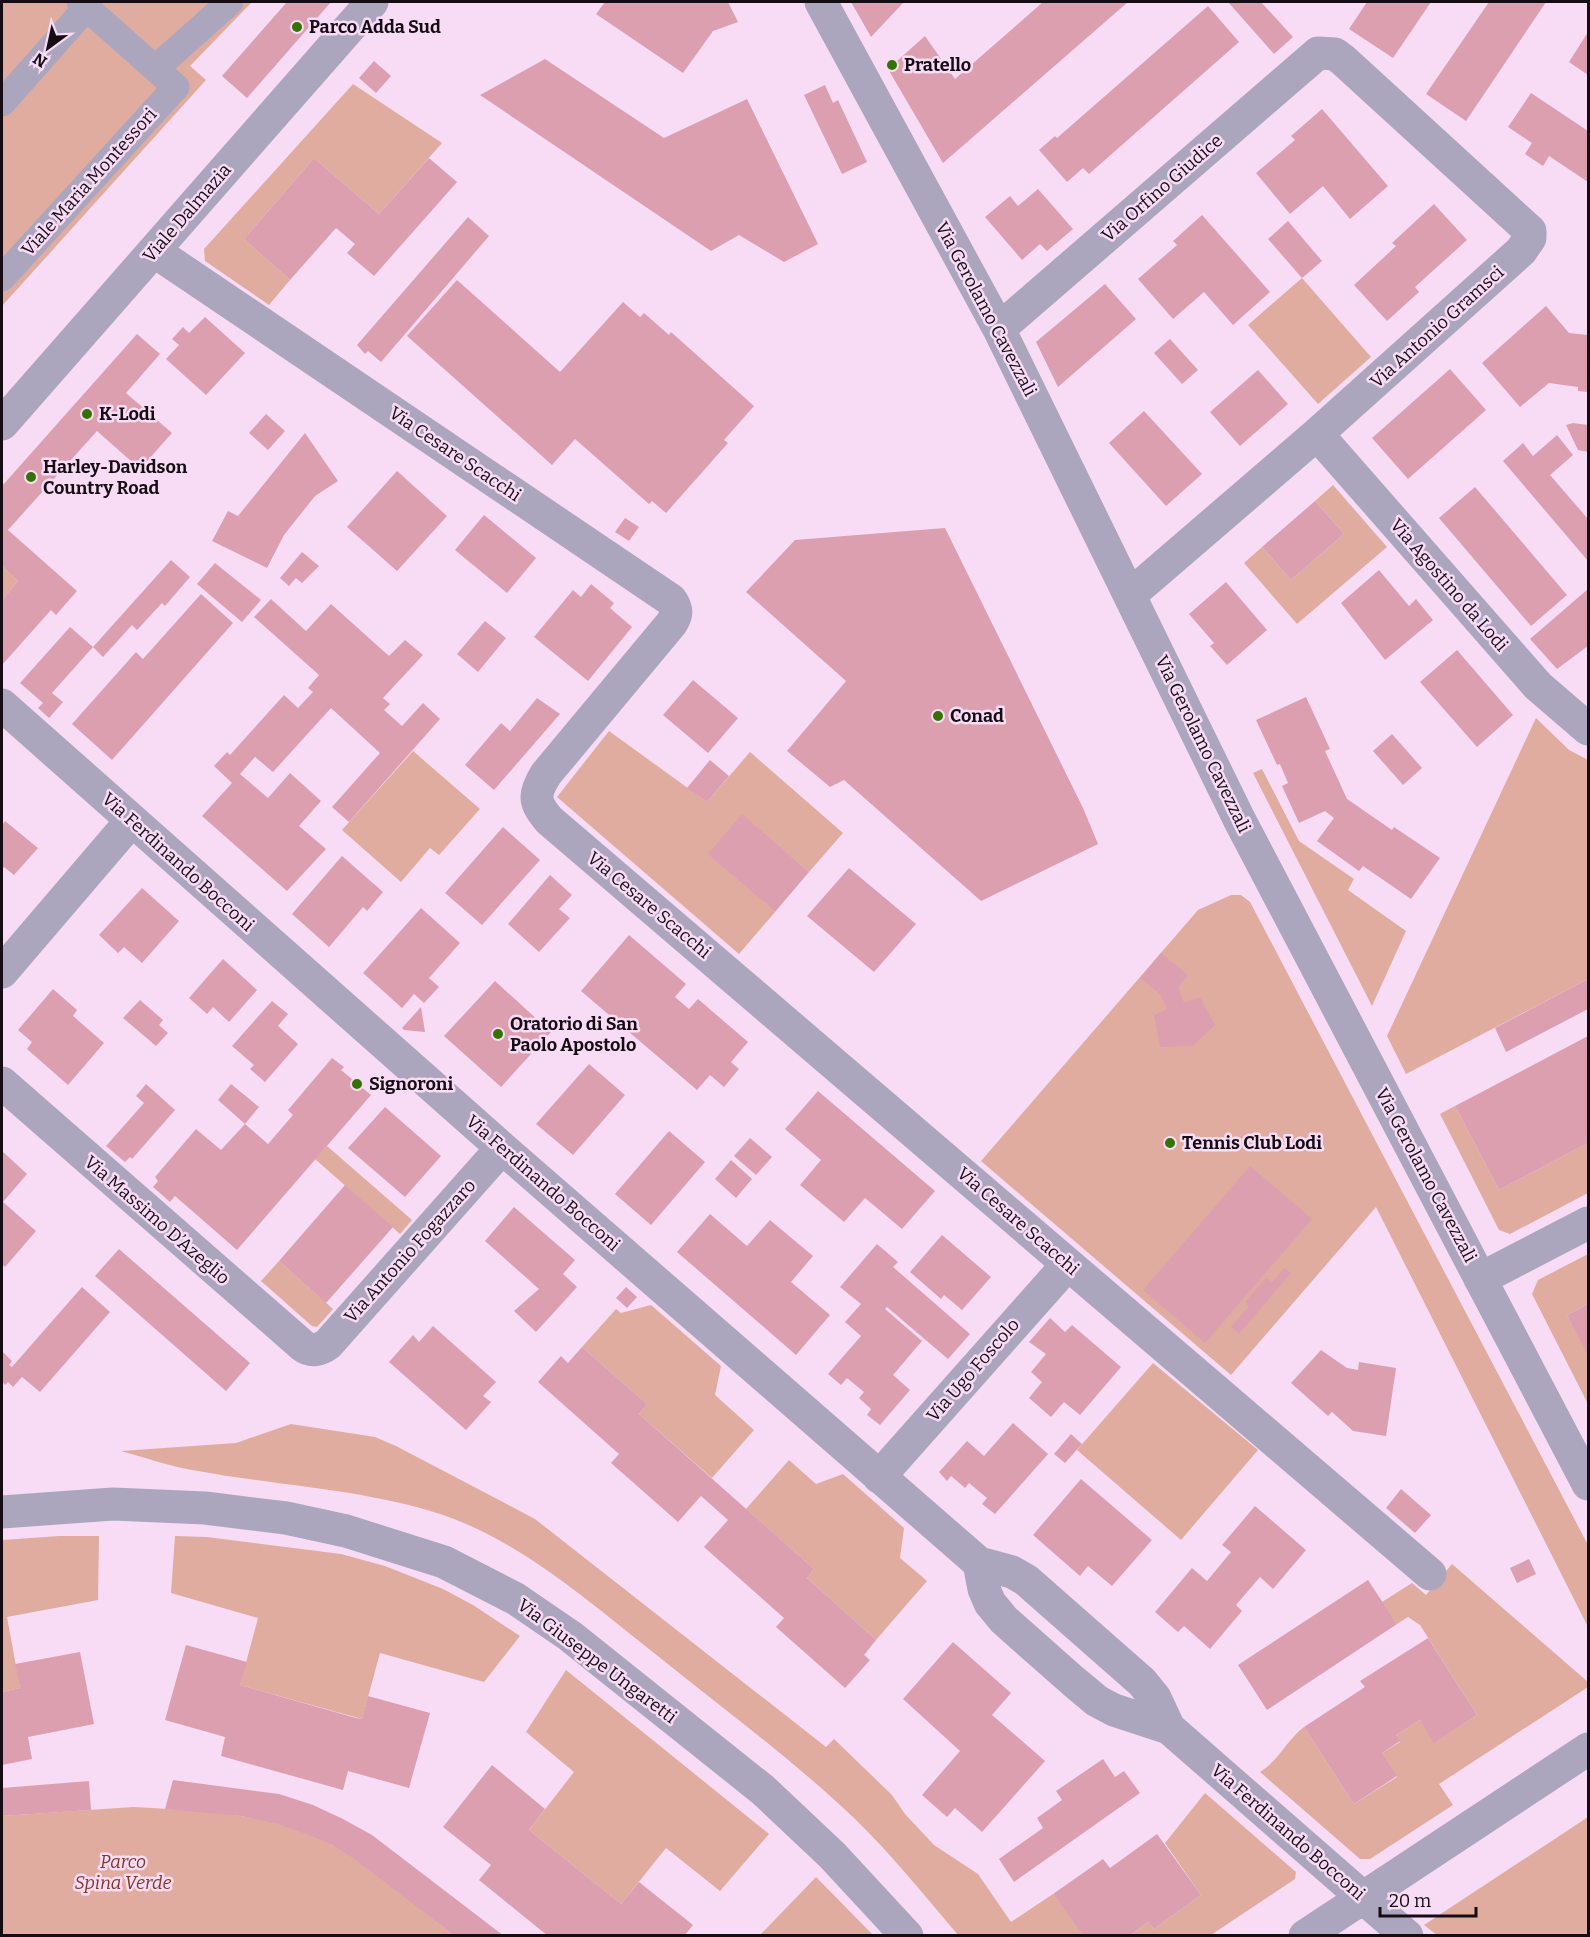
<svg xmlns="http://www.w3.org/2000/svg" width="1590" height="1937" font-family="Bitter,serif">
	<rect width="100%" height="100%" fill="#f8dcf6"/>
	<path fill="#e0ac9f" d="M 2,2 L 252,2 L 190,66 L 206,80 L 2,306 Z
		M 353,84 L 442,143 L 379,214 L 314,158 L 244,239 L 290,280 L 269,305 L 205,261 L 204,249 Z
		M 1302,278 L 1371,357 L 1318,404 L 1248,325 Z
		M 1333,485 L 1387,547 L 1297,624 L 1244,563 L 1262,547 L 1291,580 L 1344,534 L 1315,501 Z
		M 2,566 L 18,581 L 2,600 Z
		M 1536,718 L 1569,750 L 1588,760 L 1588,979 L 1406,1074 L 1387,1036 Z
		M 609,731 L 707,802 L 750,752 L 843,833 L 809,872 L 742,815 L 709,854 L 775,912 L 739,954 L 557,797 Z
		M 413,751 L 480,809 L 439,855 L 430,848 L 401,882 L 342,830 Z
		M 1262,769 L 1299,841 L 1354,879 L 1348,890 L 1406,931 L 1372,1006 L 1253,773 Z
		M 1231,895 L 1241,895 L 1250,902 L 1588,1545 L 1588,1627 L 1376,1207 L 1231,1375 L 981,1161 L 1198,910 Z
		M 1455,1106 L 1499,1190 L 1588,1143 L 1588,1193 L 1510,1234 L 1499,1230 L 1440,1114 Z
		M 327,1146 L 412,1220 L 400,1234 L 315,1159 Z
		M 1588,1254 L 1588,1304 L 1567,1315 L 1588,1354 L 1588,1404 L 1532,1294 L 1538,1280 Z
		M 279,1261 L 333,1309 L 317,1327 L 312,1326 L 261,1281 Z
		M 651,1305 L 721,1366 L 715,1395 L 754,1430 L 712,1478 L 639,1414 L 647,1404 L 582,1347 L 616,1309 L 621,1313 Z
		M 1153,1363 L 1258,1450 L 1181,1540 L 1077,1450 Z
		M 291,1424 L 375,1437 L 396,1446 L 535,1519 L 826,1747 L 834,1739 L 892,1795 L 905,1814 L 934,1845 L 978,1874 L 1011,1922 L 1053,1894 L 1084,1935 L 958,1935 C 925,1896 892,1855 855,1819 C 792,1759 721,1707 654,1653 C 588,1601 521,1541 440,1514 C 362,1489 279,1486 198,1471 C 172,1467 146,1458 121,1451 L 236,1443 Z
		M 789,1460 L 816,1484 L 843,1474 L 904,1528 L 900,1558 L 927,1581 L 876,1640 L 807,1578 L 814,1569 L 746,1509 Z
		M 59,1536 L 99,1536 L 98,1600 L 7,1617 L 20,1688 L 2,1692 L 2,1540 Z
		M 175,1536 L 207,1537 L 341,1554 L 385,1566 L 443,1589 L 473,1605 L 520,1636 L 484,1682 L 380,1653 L 362,1719 L 240,1685 L 258,1618 L 171,1593 Z
		M 1452,1564 L 1588,1682 L 1588,1687 L 1439,1784 L 1453,1805 L 1370,1859 L 1360,1859 L 1260,1772 C 1279,1760 1287,1740 1304,1727 L 1354,1804 L 1397,1777 L 1382,1753 L 1400,1742 L 1396,1735 L 1420,1720 L 1435,1742 L 1477,1715 L 1420,1625 L 1408,1617 L 1397,1624 L 1382,1602 L 1412,1583 L 1426,1595 Z
		M 566,1670 L 769,1834 L 720,1891 L 666,1848 L 621,1904 L 529,1830 L 574,1772 L 526,1732 Z
		M 1205,1793 L 1296,1872 L 1295,1879 L 1211,1935 L 1129,1936 L 1148,1922 L 1154,1929 L 1201,1895 L 1165,1843 Z
		M 133,1807 C 200,1811 274,1812 334,1846 C 377,1870 415,1905 455,1936 L 2,1936 L 2,1816 Z
		M 1588,1817 L 1588,1935 L 1437,1935 L 1424,1925 Z
		M 816,1877 L 873,1935 L 760,1935 Z"/>
	<path fill="#dc9faf" d="M 287,2 L 331,2 L 247,98 L 222,76 Z
		M 605,2 L 728,2 L 738,22 L 713,31 L 683,73 L 596,14 Z
		M 851,2 L 904,2 L 871,37 Z
		M 1043,2 L 1128,2 L 943,163 L 888,69 L 925,36 L 955,79 Z
		M 1228,2 L 1261,2 L 1293,37 L 1274,54 Z
		M 1367,2 L 1431,2 L 1393,58 L 1349,29 Z
		M 1489,2 L 1546,2 L 1466,121 L 1426,94 Z
		M 1208,6 L 1239,42 L 1089,174 L 1083,168 L 1067,182 L 1039,150 L 1055,136 L 1057,138 Z
		M 1588,32 L 1588,75 L 1569,62 Z
		M 545,59 L 664,138 L 747,99 L 818,244 L 784,262 L 739,235 L 711,251 L 480,95 Z
		M 374,61 L 391,76 L 376,93 L 359,78 Z
		M 825,85 L 833,103 L 838,100 L 867,162 L 842,174 L 804,95 Z
		M 1531,93 L 1588,131 L 1588,182 L 1549,156 L 1543,166 L 1525,154 L 1532,143 L 1508,127 Z
		M 1322,109 L 1388,186 L 1350,219 L 1323,186 L 1290,214 L 1256,173 L 1295,140 L 1291,136 Z
		M 314,158 L 379,214 L 429,158 L 457,182 L 374,276 L 347,253 L 355,244 L 336,228 L 290,280 L 244,239 Z
		M 1038,189 L 1073,229 L 1047,251 L 1040,244 L 1022,260 L 985,217 L 1010,196 L 1018,206 Z
		M 1434,204 L 1467,240 L 1415,287 L 1419,292 L 1387,321 L 1354,285 L 1396,246 L 1392,243 Z
		M 1202,215 L 1270,292 L 1233,325 L 1204,292 L 1173,319 L 1138,279 L 1177,245 L 1173,241 Z
		M 468,217 L 489,236 L 381,362 L 368,351 L 365,354 L 357,345 Z
		M 1288,221 L 1322,261 L 1302,278 L 1268,239 Z
		M 457,280 L 560,372 L 623,302 L 640,317 L 644,313 L 669,335 L 671,332 L 754,406 L 724,440 L 728,443 L 666,513 L 652,501 L 649,504 L 575,439 L 552,465 L 407,336 Z
		M 1105,284 L 1136,319 L 1058,387 L 1036,342 Z
		M 1546,306 L 1569,333 L 1588,335 L 1588,392 L 1578,391 L 1578,387 L 1549,383 L 1520,407 L 1482,363 Z
		M 205,317 L 245,353 L 206,395 L 166,359 L 179,345 L 172,339 L 183,327 L 189,333 Z
		M 137,334 L 160,354 L 126,393 L 172,433 L 140,469 L 97,431 L 8,530 L 77,591 L 56,615 L 51,610 L 2,665 L 2,600 L 18,581 L 2,566 L 2,486 Z
		M 1170,339 L 1198,370 L 1182,384 L 1154,353 Z
		M 1450,369 L 1486,410 L 1408,479 L 1372,438 Z
		M 1258,370 L 1288,404 L 1240,446 L 1210,412 Z
		M 1144,411 L 1202,474 L 1166,506 L 1109,443 Z
		M 266,414 L 285,431 L 268,450 L 249,433 Z
		M 1573,423 L 1588,425 L 1588,452 L 1578,450 L 1566,425 Z
		M 305,433 L 338,481 L 315,496 L 284,535 L 267,568 L 212,541 L 228,511 L 238,516 Z
		M 1557,435 L 1573,455 L 1550,475 L 1588,519 L 1588,561 L 1503,461 L 1523,443 L 1533,456 Z
		M 397,471 L 447,516 L 397,571 L 347,527 Z
		M 1475,487 L 1567,595 L 1531,626 L 1439,518 Z
		M 1315,501 L 1344,534 L 1291,580 L 1262,547 Z
		M 484,515 L 536,558 L 507,593 L 455,550 Z
		M 625,518 L 639,527 L 629,541 L 615,532 Z
		M 945,528 L 1083,808 L 1098,844 L 981,901 L 844,780 L 830,787 L 787,751 L 846,681 L 746,592 L 795,540 Z
		M 302,552 L 319,566 L 302,583 L 296,578 L 289,586 L 280,578 Z
		M 171,560 L 190,577 L 165,606 L 162,603 L 137,630 L 132,625 L 103,657 L 93,647 Z
		M 215,563 L 261,600 L 242,622 L 197,584 Z
		M 1379,570 L 1409,606 L 1416,599 L 1433,620 L 1385,660 L 1341,603 Z
		M 1226,582 L 1267,630 L 1227,665 L 1210,646 L 1214,643 L 1189,614 Z
		M 591,584 L 614,603 L 610,608 L 632,627 L 588,681 L 534,637 L 573,590 L 581,597 Z
		M 1588,589 L 1588,646 L 1557,669 L 1530,639 Z
		M 201,594 L 233,623 L 112,760 L 72,724 L 136,652 L 143,659 Z
		M 271,599 L 306,631 L 331,604 L 389,656 L 405,640 L 423,655 L 383,698 L 390,704 L 384,710 L 402,726 L 423,703 L 440,719 L 349,822 L 332,807 L 380,753 L 331,708 L 273,772 L 255,757 L 240,774 L 268,798 L 290,773 L 321,801 L 299,826 L 326,849 L 287,891 L 202,816 L 232,783 L 214,766 L 227,752 L 230,755 L 284,695 L 298,708 L 313,692 L 308,688 L 319,675 L 254,617 Z
		M 485,621 L 506,638 L 478,672 L 457,654 Z
		M 70,627 L 93,647 L 52,693 L 63,702 L 49,718 L 38,708 L 43,703 L 20,683 Z
		M 1457,650 L 1513,715 L 1477,747 L 1420,682 Z
		M 693,680 L 738,718 L 708,753 L 663,715 Z
		M 1306,697 L 1330,749 L 1325,751 L 1347,799 L 1392,830 L 1394,827 L 1440,858 L 1411,899 L 1363,866 L 1359,871 L 1317,841 L 1334,818 L 1325,811 L 1299,823 L 1282,786 L 1288,783 L 1280,764 L 1277,765 L 1256,720 Z
		M 537,698 L 560,714 L 494,790 L 465,765 L 501,723 L 510,731 Z
		M 1392,734 L 1422,768 L 1403,785 L 1373,751 Z
		M 710,760 L 729,776 L 707,802 L 687,788 Z
		M 742,814 L 809,872 L 775,912 L 708,854 Z
		M 5,821 L 38,848 L 14,875 L 4,867 L 2,870 L 2,825 Z
		M 503,827 L 540,860 L 482,925 L 445,893 Z
		M 342,856 L 383,892 L 367,911 L 363,907 L 329,947 L 292,914 Z
		M 849,868 L 916,924 L 874,972 L 807,916 Z
		M 550,875 L 572,895 L 559,909 L 570,918 L 539,952 L 508,924 Z
		M 142,888 L 179,921 L 142,963 L 124,947 L 118,953 L 99,935 Z
		M 421,908 L 460,943 L 429,978 L 439,987 L 424,1003 L 414,994 L 402,1008 L 363,973 Z
		M 629,935 L 686,984 L 675,997 L 689,1009 L 698,999 L 748,1042 L 731,1062 L 739,1069 L 724,1087 L 710,1075 L 697,1090 L 581,991 Z
		M 1161,953 L 1188,975 L 1178,987 L 1184,1003 L 1200,997 L 1215,1025 L 1193,1046 L 1160,1047 L 1154,1015 L 1167,1009 L 1161,995 L 1140,978 Z
		M 223,959 L 257,990 L 229,1022 L 213,1007 L 207,1014 L 189,998 Z
		M 1588,979 L 1588,1009 L 1506,1052 L 1495,1028 Z
		M 495,981 L 551,1032 L 501,1087 L 444,1036 Z
		M 53,989 L 77,1010 L 73,1016 L 104,1043 L 68,1085 L 27,1049 L 32,1042 L 18,1030 Z
		M 140,1000 L 163,1020 L 159,1025 L 168,1033 L 156,1046 L 123,1018 Z
		M 272,1001 L 288,1014 L 278,1026 L 298,1044 L 265,1082 L 250,1069 L 254,1065 L 232,1046 Z
		M 421,1007 L 425,1032 L 404,1030 L 402,1028 Z
		M 1588,1036 L 1588,1143 L 1499,1190 L 1455,1106 Z
		M 332,1058 L 344,1067 L 341,1070 L 371,1095 L 237,1250 L 175,1196 L 170,1202 L 153,1187 L 158,1181 L 155,1177 L 196,1129 L 221,1150 L 245,1124 L 268,1144 L 293,1115 L 288,1110 Z
		M 589,1064 L 625,1095 L 573,1155 L 536,1124 Z
		M 146,1084 L 175,1110 L 132,1159 L 130,1157 L 125,1162 L 106,1146 L 144,1103 L 136,1096 Z
		M 231,1084 L 259,1107 L 245,1124 L 218,1100 Z
		M 818,1091 L 935,1191 L 902,1229 L 865,1198 L 844,1222 L 800,1185 L 821,1160 L 785,1129 Z
		M 385,1107 L 441,1156 L 405,1197 L 348,1148 Z
		M 669,1131 L 705,1162 L 651,1225 L 615,1194 Z
		M 750,1138 L 772,1157 L 756,1175 L 734,1156 Z
		M 2,1151 L 27,1174 L 3,1202 L 36,1231 L 5,1267 L 2,1264 Z
		M 731,1160 L 752,1179 L 736,1198 L 715,1179 Z
		M 1250,1166 L 1312,1219 L 1205,1343 L 1143,1290 Z
		M 345,1185 L 393,1227 L 326,1303 L 279,1261 Z
		M 514,1207 L 575,1260 L 563,1274 L 577,1287 L 536,1332 L 514,1311 L 539,1289 L 485,1241 Z
		M 710,1214 L 747,1246 L 770,1220 L 813,1256 L 791,1282 L 830,1315 L 796,1355 L 677,1252 Z
		M 942,1235 L 991,1277 L 962,1310 L 944,1295 L 941,1299 L 910,1272 Z
		M 877,1244 L 898,1262 L 893,1267 L 970,1334 L 948,1359 L 887,1307 L 885,1309 L 922,1341 L 893,1375 L 910,1390 L 880,1425 L 867,1415 L 871,1409 L 859,1398 L 864,1392 L 847,1378 L 841,1385 L 828,1374 L 861,1336 L 845,1322 L 861,1304 L 840,1287 Z
		M 119,1249 L 250,1363 L 226,1391 L 95,1276 Z
		M 1284,1268 L 1291,1273 L 1239,1334 L 1231,1327 L 1249,1306 L 1245,1302 L 1266,1278 L 1272,1282 Z
		M 82,1287 L 110,1312 L 40,1392 L 22,1377 L 13,1387 L 8,1382 L 5,1385 L 2,1381 L 2,1351 L 12,1361 L 9,1365 L 12,1367 Z
		M 626,1287 L 637,1297 L 627,1308 L 616,1298 Z
		M 1588,1304 L 1588,1356 L 1567,1315 Z
		M 1050,1318 L 1065,1332 L 1072,1325 L 1121,1367 L 1080,1415 L 1064,1402 L 1051,1417 L 1029,1398 L 1042,1382 L 1031,1372 L 1046,1354 L 1029,1342 Z
		M 433,1326 L 496,1382 L 483,1396 L 491,1402 L 466,1430 L 389,1362 L 413,1335 L 419,1342 Z
		M 582,1347 L 647,1404 L 639,1414 L 814,1569 L 807,1578 L 876,1640 L 864,1655 L 870,1660 L 845,1688 L 776,1627 L 784,1618 L 704,1547 L 728,1520 L 701,1496 L 678,1522 L 611,1463 L 619,1454 L 538,1382 L 561,1356 L 568,1363 Z
		M 1321,1350 L 1347,1368 L 1358,1370 L 1359,1362 L 1396,1368 L 1386,1436 L 1353,1431 L 1332,1412 L 1328,1416 L 1291,1383 Z
		M 1013,1423 L 1048,1454 L 995,1514 L 982,1504 L 987,1498 L 969,1483 L 965,1488 L 951,1476 L 947,1481 L 939,1472 L 967,1441 L 984,1456 Z
		M 1071,1434 L 1082,1444 L 1065,1463 L 1054,1454 Z
		M 1081,1479 L 1152,1540 L 1112,1586 L 1088,1566 L 1080,1576 L 1033,1535 Z
		M 1401,1489 L 1431,1515 L 1415,1533 L 1386,1508 Z
		M 1255,1506 L 1306,1550 L 1273,1589 L 1260,1577 L 1236,1605 L 1242,1611 L 1210,1649 L 1184,1626 L 1178,1632 L 1155,1612 L 1192,1568 L 1207,1581 L 1231,1552 L 1222,1545 Z
		M 1529,1559 L 1536,1574 L 1517,1583 L 1510,1568 Z
		M 1368,1580 L 1397,1624 L 1267,1710 L 1238,1665 Z
		M 1428,1638 L 1477,1715 L 1434,1743 L 1420,1720 L 1396,1735 L 1400,1741 L 1382,1753 L 1397,1776 L 1354,1804 L 1304,1727 L 1365,1687 L 1360,1681 Z
		M 953,1642 L 1011,1693 L 992,1715 L 1045,1761 L 982,1832 L 955,1808 L 947,1817 L 922,1795 L 960,1751 L 903,1699 Z
		M 186,1645 L 247,1662 L 240,1685 L 356,1718 L 362,1719 L 368,1696 L 430,1713 L 409,1788 L 348,1771 L 343,1790 L 221,1756 L 225,1737 L 165,1720 Z
		M 80,1652 L 94,1724 L 28,1737 L 32,1759 L 2,1765 L 2,1692 L 20,1688 L 15,1664 Z
		M 1103,1759 L 1115,1777 L 1124,1771 L 1140,1793 L 1014,1882 L 999,1859 L 1043,1828 L 1037,1818 L 1062,1800 L 1056,1791 Z
		M 492,1765 L 545,1809 L 529,1830 L 621,1904 L 639,1882 L 693,1925 L 684,1936 L 548,1936 L 479,1880 L 491,1865 L 443,1827 Z
		M 173,1780 L 279,1794 L 313,1805 L 343,1819 L 372,1835 L 504,1936 L 455,1936 L 356,1860 L 332,1845 L 309,1835 L 278,1824 L 241,1816 L 165,1809 Z
		M 89,1781 L 91,1810 L 2,1816 L 2,1788 Z
		M 1157,1834 L 1201,1895 L 1154,1929 L 1148,1922 L 1129,1936 L 1084,1936 L 1053,1894 L 1103,1859 L 1110,1868 Z"/>
	<g fill="none" stroke-linecap="round" stroke-linejoin="round">
		<path stroke="#aba6be" stroke-width="27" d="M 156,68 L 230,2
			M 2,103 L 87,7
			M 2,278 L 176,87 L 80,2"/>
		<path stroke="#aba6be" stroke-width="33" d="M 821,2 L 999,329 L 1239,819 L 1588,1484
			M 154,251 L 671,600 C 678,610 677,615 671,624 L 546,774 C 533,795 534,802 549,820 L 1430,1574
			M 999,329 L 1318,53 L 1335,54 L 1343,60 L 1530,231 L 1530,238 L 1521,251 L 1317,434 L 1130,595
			M 1317,434 L 1538,686 L 1588,729
			M 2,705 L 502,1148 L 979,1563 L 1012,1572 L 1026,1580 L 1142,1682 L 1155,1698 L 1169,1728
			M 2,972 L 132,820
			M 2,1083 L 303,1346 C 311,1352 320,1350 328,1344 L 502,1148
			M 1480,1279 L 1588,1223
			M 879,1477 L 1068,1264
			M 2,1512 L 113,1504 L 205,1508 L 286,1518 L 346,1531 L 444,1562 L 516,1599 L 570,1636 L 763,1790 L 832,1855 L 907,1936
			M 979,1563 L 984,1589 L 990,1603 L 1004,1620 L 1073,1681 L 1097,1701 L 1114,1710 L 1169,1728 L 1407,1936
			M 1305,1936 L 1588,1749"/>
		<path stroke="#aba6be" stroke-width="33" d="M 2,424 L 372,2"/>
	</g>
	<g fill="#357103" stroke="#f8dcf6" stroke-width="2">
		<circle cx="297" cy="27" r="6"/>
		<circle cx="892" cy="65" r="6"/>
		<circle cx="87" cy="414" r="6"/>
		<circle cx="31" cy="477" r="6"/>
		<circle cx="938" cy="716" r="6"/>
		<circle cx="498" cy="1034" r="6"/>
		<circle cx="357" cy="1084" r="6"/>
		<circle cx="1170" cy="1143" r="6"/>
	</g>
	<g text-anchor="middle" dominant-baseline="central" stroke-width="5" stroke-linejoin="round" paint-order="stroke">
		<g font-size="18" font-weight="bold" fill="#150c14" stroke="#f8dcf6" text-anchor="start">
			<text x="309" y="27">Parco Adda Sud</text>
			<text x="904" y="65">Pratello</text>
			<text x="99" y="414">K-Lodi</text>
			<text x="43" y="467">Harley-Davidson<tspan x="43" dy="21">Country Road</tspan></text>
			<text x="950" y="716">Conad</text>
			<text x="510" y="1024">Oratorio di San<tspan x="510" dy="21">Paolo Apostolo</tspan></text>
			<text x="369" y="1084">Signoroni</text>
			<text x="1182" y="1143">Tennis Club Lodi</text>
		</g>
		<g font-size="18" fill="#150c14" stroke="#f8dcf6">
			<text transform="translate(89 182) rotate(-48)">Viale Maria Montessori</text>
			<text transform="translate(1162 188) rotate(-41)">Via Orfino Giudice</text>
			<text transform="translate(187 213) rotate(-49)">Viale Dalmazia</text>
			<text transform="translate(986 309) rotate(62)">Via Gerolamo Cavezzali</text>
			<text transform="translate(1437 327) rotate(-42)">Via Antonio Gramsci</text>
			<text transform="translate(455 454) rotate(34)">Via Cesare Scacchi</text>
			<text transform="translate(1449 585) rotate(49)">Via Agostino da Lodi</text>
			<text transform="translate(1203 744) rotate(64)">Via Gerolamo Cavezzali</text>
			<text transform="translate(178 862) rotate(42)">Via Ferdinando Bocconi</text>
			<text transform="translate(649 905) rotate(40)">Via Cesare Scacchi</text>
			<text transform="translate(1426 1175) rotate(62)">Via Gerolamo Cavezzali</text>
			<text transform="translate(543 1183) rotate(41)">Via Ferdinando Bocconi</text>
			<text transform="translate(157 1220) rotate(41)">Via Massimo D’Azeglio</text>
			<text transform="translate(1018 1221) rotate(41)">Via Cesare Scacchi</text>
			<text transform="translate(410 1251) rotate(-48)">Via Antonio Fogazzaro</text>
			<text transform="translate(973 1370) rotate(-49)">Via Ugo Foscolo</text>
			<text transform="translate(597 1661) rotate(37)">Via Giuseppe Ungaretti</text>
			<text transform="translate(1288 1832) rotate(41)">Via Ferdinando Bocconi</text>
		</g>
		<g font-size="18" font-style="italic" fill="#803825" stroke="#f8dcf6">
			<text x="123" y="1862">Parco<tspan x="123" dy="21">Spina Verde</tspan></text>
		</g>
	</g>
	<rect width="1590" height="1937" fill="none" stroke="#150c14" stroke-width="6"/>
	<g transform="translate(48 48) rotate(213)" stroke="#f8dcf6" stroke-width="4.5" paint-order="stroke">
	<path d="M0-4.5L10 22L0 15L-10 22Z" fill="#150c14"/>
	<text y="-9" font-size="16" font-weight="bold" text-anchor="middle" fill="#150c14">N</text>
	</g>
	<path d="M1380 1907v9h96v-9" fill="none" stroke="#150c14" stroke-width="3"/>
	<text x="1389" y="1907" font-size="18" fill="#150c14" stroke="#f8dcf6" stroke-width="4.5" paint-order="stroke">20 m</text>
</svg>
